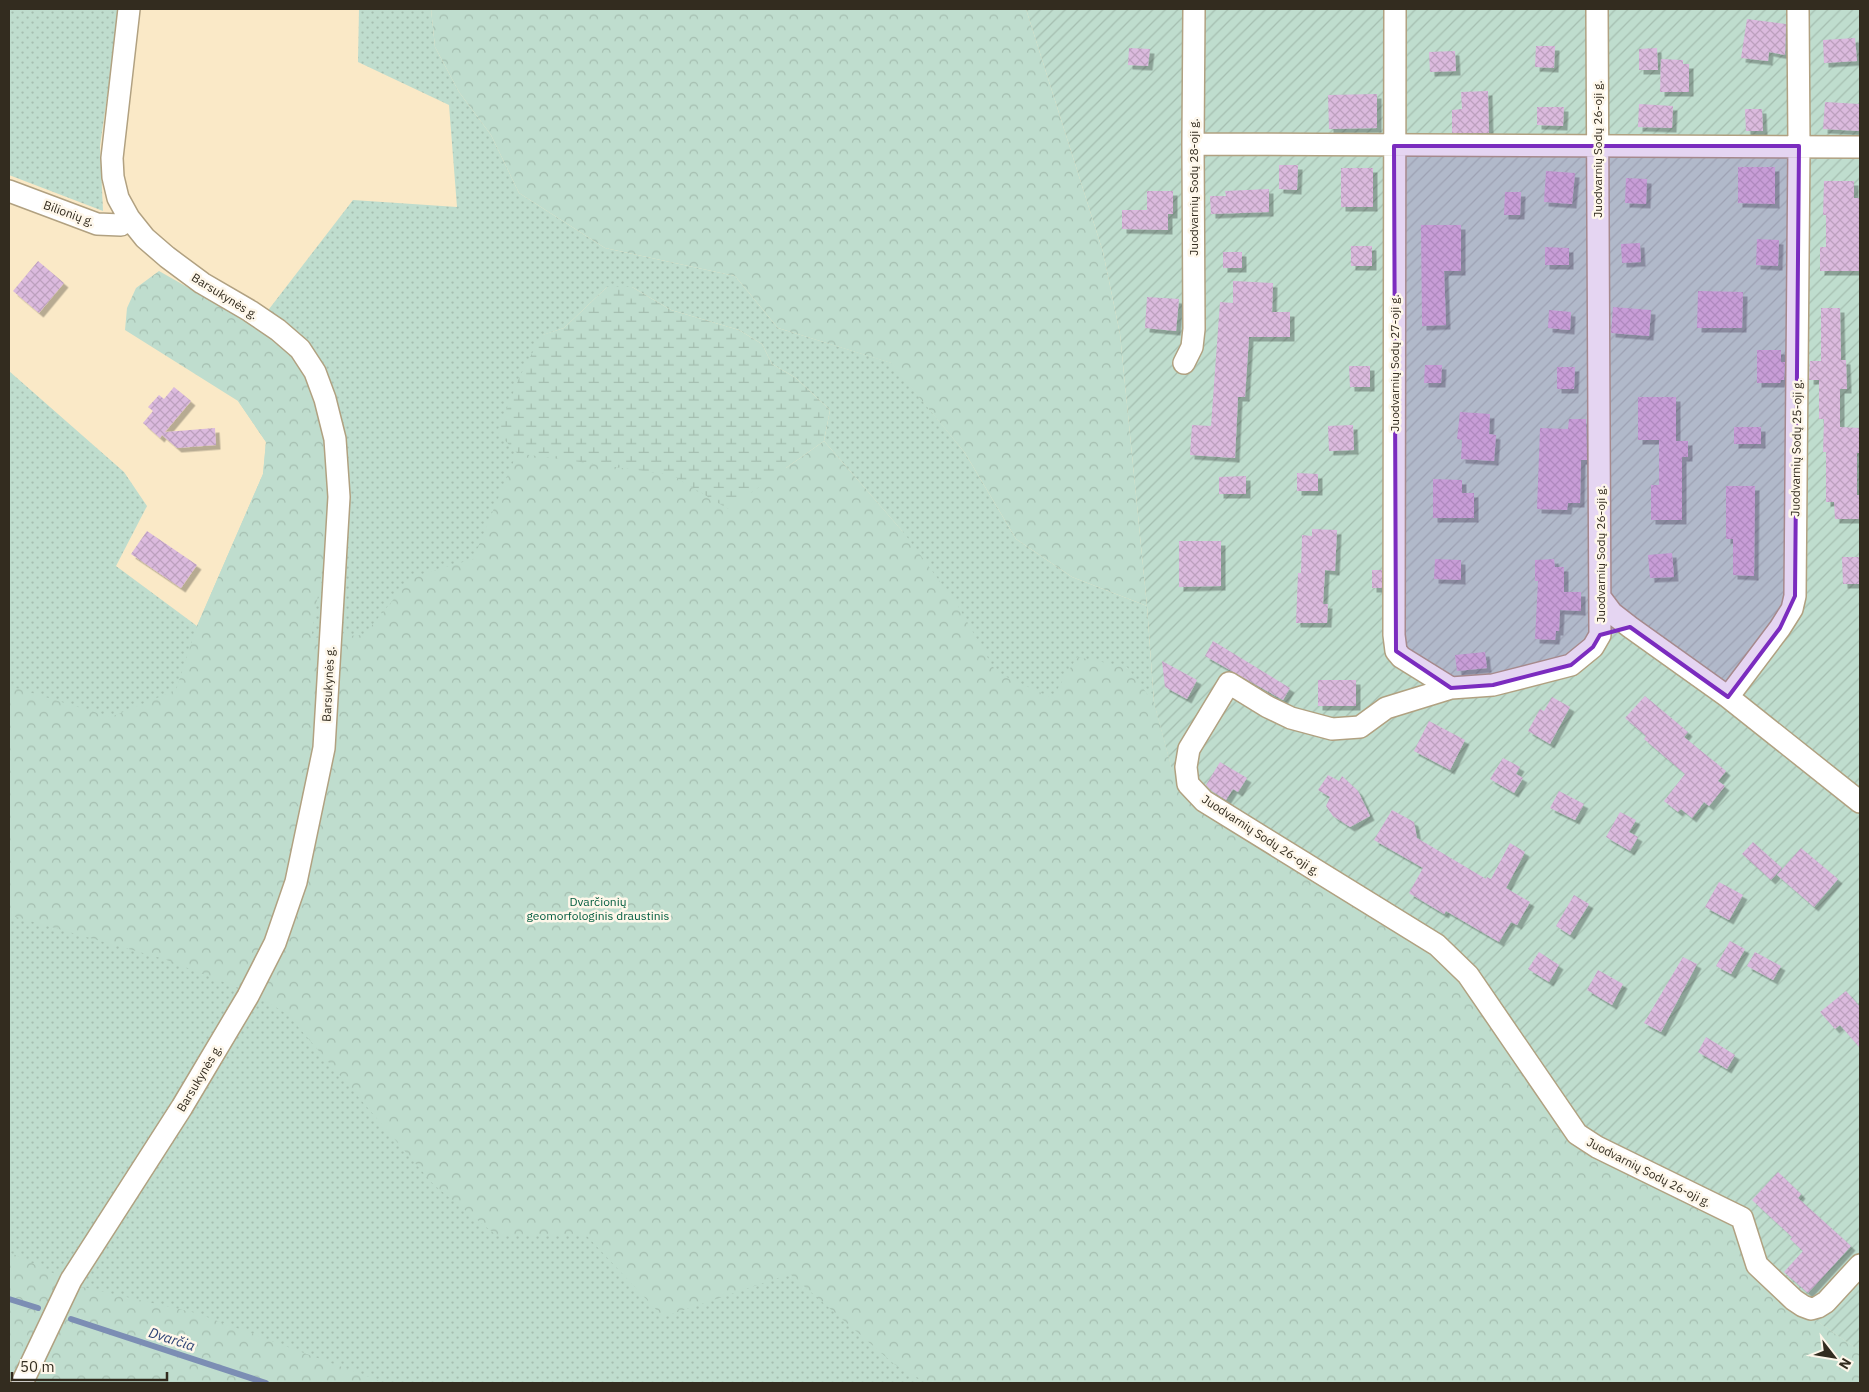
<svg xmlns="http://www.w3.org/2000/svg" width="1869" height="1392" font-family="'IBM Plex Sans',sans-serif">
	<defs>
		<pattern id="grass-dots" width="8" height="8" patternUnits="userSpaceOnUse" patternTransform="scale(1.25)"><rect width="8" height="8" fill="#bfddce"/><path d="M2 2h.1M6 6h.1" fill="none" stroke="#a5beb0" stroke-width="1.8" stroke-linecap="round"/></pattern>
		<pattern id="forest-crowns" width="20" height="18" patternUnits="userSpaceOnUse" patternTransform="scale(1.25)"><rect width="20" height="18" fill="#bfddce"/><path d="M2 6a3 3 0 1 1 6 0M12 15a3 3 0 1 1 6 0" fill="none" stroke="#a5beb0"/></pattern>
		<pattern id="wetland-marsh" width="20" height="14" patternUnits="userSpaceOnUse" patternTransform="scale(1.25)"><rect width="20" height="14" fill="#bfddce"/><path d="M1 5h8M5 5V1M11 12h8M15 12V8" fill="none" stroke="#a5beb0"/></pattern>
		<pattern id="garden-furrows" width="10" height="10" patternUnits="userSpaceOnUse" patternTransform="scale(1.25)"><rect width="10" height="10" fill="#bfddce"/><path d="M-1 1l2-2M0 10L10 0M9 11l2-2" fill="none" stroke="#a5beb0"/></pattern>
		<pattern id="building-cross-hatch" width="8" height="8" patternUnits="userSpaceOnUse" patternTransform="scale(1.25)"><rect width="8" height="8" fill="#dbbade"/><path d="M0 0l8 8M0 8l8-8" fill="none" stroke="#bca0be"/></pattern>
		<filter id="shadow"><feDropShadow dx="4.5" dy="4.5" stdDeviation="0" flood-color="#0004"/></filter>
	</defs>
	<rect width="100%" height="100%" fill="#fae9c7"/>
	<path fill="url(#grass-dots)" fill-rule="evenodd" d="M 9,9 L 120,9 L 100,146 L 103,211 L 9,175 Z
		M 359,9 L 431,9 L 435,47 L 459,92 L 491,135 L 519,193 L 605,248 L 735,276 L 778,328 L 892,363 L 965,453 L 1016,539 L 1072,577 L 1147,606 L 1154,703 L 1172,770 L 1207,809 L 1597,1159 L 1660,1191 L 1786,1300 L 1860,1351 L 1860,1383 L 9,1383 L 9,371 L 124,472 L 147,506 L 116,566 L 197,626 L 263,474 L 266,442 L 238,401 L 256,326 L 353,200 L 457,207 L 449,105 L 358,62 ZM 607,287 L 632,287 L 671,310 L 739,330 L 762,344 L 772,364 L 796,378 L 830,410 L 824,441 L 903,532 L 543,335 L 564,328 Z"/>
	<path fill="url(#forest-crowns)" d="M 431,9 L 1026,9 L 1103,252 L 1120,334 L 1147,606 L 1072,577 L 1016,539 L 965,453 L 891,363 L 778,328 L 735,276 L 605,248 L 519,193 L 491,135 L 459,92 L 435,47 Z
		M 159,271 L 256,326 L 281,342 L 300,362 L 313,391 L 327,443 L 330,522 L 311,638 L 364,635 L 412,577 L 473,559 L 517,453 L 672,475 L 728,509 L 824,441 L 904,533 L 958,606 L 996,672 L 1052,698 L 1077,657 L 1127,667 L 1154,703 L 1172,770 L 1444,960 L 1503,1029 L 1559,1126 L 1597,1159 L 1660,1191 L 1732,1222 L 1786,1300 L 1860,1351 L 1860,1383 L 927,1383 L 894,1364 L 790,1274 L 663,1317 L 585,1234 L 496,1235 L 434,1185 L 288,1015 L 257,995 L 164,959 L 9,915 L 9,686 L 111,717 L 176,690 L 197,626 L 263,474 L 266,442 L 238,401 L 125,330 L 127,308 L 136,288 Z
		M 9,1252 L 61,1277 L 30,1337 L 11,1383 L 9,1383 Z
		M 78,1286 L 196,1313 L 385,1383 L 32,1383 Z"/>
	<path fill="url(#wetland-marsh)" d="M 607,287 L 632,287 L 671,310 L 739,330 L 762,344 L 772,364 L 796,378 L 830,410 L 824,441 L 728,509 L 672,475 L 517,453 L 497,432 L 520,376 L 542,335 L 564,328 Z"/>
	<path fill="url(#garden-furrows)" d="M 1026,9 L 1860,9 L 1860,1351 L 1786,1300 L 1750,1267 L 1732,1222 L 1660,1191 L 1597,1159 L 1559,1126 L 1503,1029 L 1444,960 L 1207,809 L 1172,770 L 1154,703 L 1147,606 L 1120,334 L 1103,252 Z"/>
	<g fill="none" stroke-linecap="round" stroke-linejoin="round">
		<path stroke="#7c8eb4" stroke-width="6" d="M 9,1299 L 38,1308
			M 71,1319 L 266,1383"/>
	</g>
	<path fill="url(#building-cross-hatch)" filter="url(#shadow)" d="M 1747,19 L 1786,24 L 1785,55 L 1769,52 L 1768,61 L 1741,58 Z
		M 1855,38 L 1857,61 L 1824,63 L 1823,40 Z
		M 1536,46 L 1555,46 L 1554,68 L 1535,67 Z
		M 1129,48 L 1150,49 L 1148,66 L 1128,65 Z
		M 1657,48 L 1658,70 L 1639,70 L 1639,49 Z
		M 1455,51 L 1456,71 L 1430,72 L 1429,52 Z
		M 1661,59 L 1683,60 L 1683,64 L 1689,64 L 1689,92 L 1660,92 Z
		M 1488,91 L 1489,133 L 1452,133 L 1452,110 L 1462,109 L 1461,92 Z
		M 1377,94 L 1377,128 L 1329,129 L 1328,95 Z
		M 1825,102 L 1860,104 L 1860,131 L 1823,129 Z
		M 1639,104 L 1673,106 L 1672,128 L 1638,127 Z
		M 1537,107 L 1564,107 L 1563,126 L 1537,125 Z
		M 1745,109 L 1762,109 L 1763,131 L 1746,131 Z
		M 1279,165 L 1298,165 L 1297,190 L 1279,189 Z
		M 1738,167 L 1775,167 L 1775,204 L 1738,203 Z
		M 1341,168 L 1373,168 L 1373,207 L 1341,207 Z
		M 1546,171 L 1575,173 L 1572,204 L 1544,202 Z
		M 1626,178 L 1647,179 L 1646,204 L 1625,203 Z
		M 1824,181 L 1854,181 L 1854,198 L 1860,198 L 1860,271 L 1820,271 L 1820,247 L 1826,247 L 1826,215 L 1823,215 Z
		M 1269,189 L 1269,212 L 1211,214 L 1210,196 L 1226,196 L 1225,191 Z
		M 1147,191 L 1173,191 L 1173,214 L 1168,214 L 1168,230 L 1122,229 L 1122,210 L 1147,210 Z
		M 1505,192 L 1521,192 L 1520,215 L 1504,215 Z
		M 1421,225 L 1461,225 L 1461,271 L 1444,271 L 1446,325 L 1422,326 Z
		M 1757,239 L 1779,240 L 1778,266 L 1756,265 Z
		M 1640,243 L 1641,262 L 1622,263 L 1621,244 Z
		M 1351,246 L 1372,246 L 1372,266 L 1351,266 Z
		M 1545,247 L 1569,248 L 1569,265 L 1545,265 Z
		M 1223,252 L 1242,252 L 1242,268 L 1223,268 Z
		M 38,261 L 64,283 L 39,313 L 13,291 Z
		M 1233,281 L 1273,283 L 1272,312 L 1290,312 L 1290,337 L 1249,337 L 1245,397 L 1238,397 L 1235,458 L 1190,455 L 1192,425 L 1211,426 L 1220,302 L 1233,303 Z
		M 1698,291 L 1743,292 L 1742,328 L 1697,328 Z
		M 1147,297 L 1179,299 L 1176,331 L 1145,328 Z
		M 1613,307 L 1651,310 L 1649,336 L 1611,333 Z
		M 1821,308 L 1840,308 L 1841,360 L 1846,360 L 1847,389 L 1840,389 L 1840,427 L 1860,428 L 1860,453 L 1857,453 L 1857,495 L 1860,495 L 1860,519 L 1835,519 L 1834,502 L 1826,502 L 1826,452 L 1823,452 L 1824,419 L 1819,419 L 1819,380 L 1809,380 L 1810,361 L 1821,361 Z
		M 1549,310 L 1571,312 L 1570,330 L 1548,328 Z
		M 1757,350 L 1781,350 L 1781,362 L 1785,362 L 1784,380 L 1781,380 L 1780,383 L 1757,383 Z
		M 1425,365 L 1442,365 L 1441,383 L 1424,383 Z
		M 1349,366 L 1370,366 L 1370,387 L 1350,387 Z
		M 1557,367 L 1575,367 L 1574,389 L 1557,389 Z
		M 174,387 L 191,401 L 165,432 L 215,428 L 216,445 L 177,448 L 162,435 L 160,438 L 143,423 L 153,411 L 148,407 L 159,395 L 164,399 Z
		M 1638,397 L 1676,397 L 1676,441 L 1688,441 L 1688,457 L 1682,457 L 1682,520 L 1651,520 L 1651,485 L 1659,485 L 1659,440 L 1638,440 Z
		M 1460,412 L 1490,414 L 1489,434 L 1496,435 L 1494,461 L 1461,459 L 1462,440 L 1457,439 Z
		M 1569,419 L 1586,419 L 1587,460 L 1581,460 L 1580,503 L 1568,503 L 1567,510 L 1537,509 L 1540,428 L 1568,429 Z
		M 1353,425 L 1354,450 L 1329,451 L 1328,426 Z
		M 1734,427 L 1761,427 L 1761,444 L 1734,444 Z
		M 1297,473 L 1318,474 L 1318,491 L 1297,491 Z
		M 1246,476 L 1246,494 L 1219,494 L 1219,477 Z
		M 1433,479 L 1462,480 L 1462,493 L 1474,493 L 1474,518 L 1433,518 Z
		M 1726,486 L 1755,486 L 1754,576 L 1733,575 L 1733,539 L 1726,539 Z
		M 1312,529 L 1337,530 L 1335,571 L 1325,570 L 1323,604 L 1328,604 L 1327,623 L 1296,623 L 1298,573 L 1301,573 L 1302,535 L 1312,536 Z
		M 147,531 L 197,565 L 181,588 L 131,554 Z
		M 1179,541 L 1221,541 L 1221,586 L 1179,587 Z
		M 1672,553 L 1674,577 L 1650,578 L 1648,555 Z
		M 1842,557 L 1860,557 L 1860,584 L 1843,584 Z
		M 1435,559 L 1461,560 L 1461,580 L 1434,579 Z
		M 1554,559 L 1555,567 L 1564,567 L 1564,592 L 1581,592 L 1581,611 L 1560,610 L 1559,631 L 1556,631 L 1555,640 L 1535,639 L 1538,581 L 1535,581 L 1535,560 Z
		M 1372,570 L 1382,570 L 1382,588 L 1372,588 Z
		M 1213,641 L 1290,688 L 1283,700 L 1205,656 Z
		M 1485,652 L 1487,668 L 1457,671 L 1455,655 Z
		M 1162,661 L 1197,680 L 1187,699 L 1165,687 Z
		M 1318,680 L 1356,680 L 1356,706 L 1318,706 Z
		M 1645,696 L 1688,732 L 1684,737 L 1726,771 L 1718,781 L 1725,786 L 1709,806 L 1704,802 L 1692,818 L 1681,809 L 1678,812 L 1664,801 L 1685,774 L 1644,739 L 1646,736 L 1625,718 Z
		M 1552,697 L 1570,707 L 1550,744 L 1528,731 L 1540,709 L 1544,711 Z
		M 1429,721 L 1465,740 L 1450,770 L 1414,751 Z
		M 1503,758 L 1520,767 L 1516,774 L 1523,778 L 1514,793 L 1490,779 Z
		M 1220,762 L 1247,778 L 1238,792 L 1233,789 L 1226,800 L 1212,791 L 1206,785 Z
		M 1328,775 L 1339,781 L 1342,776 L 1358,791 L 1370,816 L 1350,827 L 1333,816 L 1326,806 L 1330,797 L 1318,790 Z
		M 1559,791 L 1584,804 L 1575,820 L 1550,808 Z
		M 1392,810 L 1414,822 L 1417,838 L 1486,879 L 1487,877 L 1491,879 L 1510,843 L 1525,852 L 1506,888 L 1530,902 L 1517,925 L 1511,922 L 1499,942 L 1446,911 L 1444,914 L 1409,893 L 1423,868 L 1374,840 Z
		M 1620,812 L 1636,820 L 1629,832 L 1638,837 L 1630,851 L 1606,837 Z
		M 1753,842 L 1782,868 L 1771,880 L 1742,854 Z
		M 1801,848 L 1838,879 L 1814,907 L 1777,875 Z
		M 1719,882 L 1743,895 L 1729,920 L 1705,907 Z
		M 1574,895 L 1589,904 L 1570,935 L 1556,926 Z
		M 1730,941 L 1745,949 L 1731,974 L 1716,966 Z
		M 1539,952 L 1559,965 L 1549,982 L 1528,969 Z
		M 1755,952 L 1781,966 L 1773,980 L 1747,966 Z
		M 1683,957 L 1697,964 L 1661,1032 L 1644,1023 Z
		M 1598,970 L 1623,984 L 1612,1005 L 1587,990 Z
		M 1846,991 L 1860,1007 L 1860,1048 L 1840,1025 L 1835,1029 L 1820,1012 Z
		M 1706,1037 L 1735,1055 L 1727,1069 L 1698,1052 Z
		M 1778,1172 L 1801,1194 L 1798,1198 L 1851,1246 L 1808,1293 L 1784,1272 L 1803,1251 L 1790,1239 L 1792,1237 L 1752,1200 Z"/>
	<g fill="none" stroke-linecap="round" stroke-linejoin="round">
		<defs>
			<path id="minor" d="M 1395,9 L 1394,635 L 1396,651 L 1401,657 L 1451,688
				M 1597,9 L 1600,635 L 1593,647 L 1571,665 L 1493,685 L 1451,688 L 1386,708 L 1360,727 L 1332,729 L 1291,718 L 1268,707 L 1229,683 L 1189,749 L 1186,767 L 1188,784 L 1204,801 L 1437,945 L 1468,975 L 1577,1134 L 1597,1147 L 1742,1218 L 1757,1265 L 1794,1300 L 1803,1306 L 1811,1309 L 1818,1307 L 1826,1302 L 1860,1265
				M 1798,9 L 1799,146 L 1795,596 L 1792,609 L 1780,628 L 1728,697 L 1860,802
				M 1193,144 L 1860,147
				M 9,191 L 97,224 L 121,225 L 129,218
				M 1184,363 L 1192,347 L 1194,329 L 1193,144 L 1194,9
				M 1600,597 L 1612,613 L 1630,627 L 1728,697
				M 22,1383 L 71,1280 L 182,1107 L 248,996 L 275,943 L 296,882 L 324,748 L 339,497 L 335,439 L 325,399 L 315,372 L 300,349 L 278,330 L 250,311 L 202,283 L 167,257 L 145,238 L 129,218 L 118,198 L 113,177 L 112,158 L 129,9"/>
		</defs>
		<use href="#minor" stroke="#b1a181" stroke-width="24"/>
		<use href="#minor" stroke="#fff" stroke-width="21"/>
	</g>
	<path fill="#7b2cbf" fill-opacity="0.2" stroke="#7b2cbf" stroke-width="4" stroke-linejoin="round" d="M 1394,146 L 1799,146 L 1795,596 L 1780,628 L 1728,697 L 1630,627 L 1600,635 L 1593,647 L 1571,665 L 1493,685 L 1451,688 L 1396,651 Z"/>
	<g text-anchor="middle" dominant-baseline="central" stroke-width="5" stroke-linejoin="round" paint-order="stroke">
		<g font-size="12" fill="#332c1f" stroke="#fef7ea">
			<text transform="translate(1597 149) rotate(-90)">Juodvarnių Sodų 26-oji g.</text>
			<text transform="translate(1193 187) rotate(-90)">Juodvarnių Sodų 28-oji g.</text>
			<text transform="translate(69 213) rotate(20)">Bilionių g.</text>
			<text transform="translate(225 296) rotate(32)">Barsukynės g.</text>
			<text transform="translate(1394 363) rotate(-90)">Juodvarnių Sodų 27-oji g.</text>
			<text transform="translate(1796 448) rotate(-89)">Juodvarnių Sodų 25-oji g.</text>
			<text transform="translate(1600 554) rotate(-90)">Juodvarnių Sodų 26-oji g.</text>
			<text transform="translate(328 684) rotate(-87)">Barsukynės g.</text>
			<text transform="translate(1261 835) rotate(33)">Juodvarnių Sodų 26-oji g.</text>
			<text transform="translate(199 1078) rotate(-59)">Barsukynės g.</text>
			<text transform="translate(1649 1172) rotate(27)">Juodvarnių Sodų 26-oji g.</text>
		</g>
		<g font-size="12" fill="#005c3f" stroke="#fef7ea">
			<text x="598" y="901">Dvarčionių<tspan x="598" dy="14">geomorfologinis draustinis</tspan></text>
		</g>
		<g font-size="14" font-style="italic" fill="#2d4375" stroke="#fef7ea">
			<text transform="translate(172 1339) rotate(18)">Dvarčia</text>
		</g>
	</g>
	<rect width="1869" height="1392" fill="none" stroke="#332c1f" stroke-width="20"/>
	<g transform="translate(1834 1357) rotate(121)" stroke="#fef7ea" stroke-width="4" paint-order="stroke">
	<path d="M0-4L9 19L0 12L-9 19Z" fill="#332c1f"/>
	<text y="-8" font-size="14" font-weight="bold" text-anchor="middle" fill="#332c1f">N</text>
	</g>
	<path d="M12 1372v8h155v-8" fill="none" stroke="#332c1f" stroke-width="2.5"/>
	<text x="20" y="1372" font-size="15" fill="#332c1f" stroke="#fef7ea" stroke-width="4" paint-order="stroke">50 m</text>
</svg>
